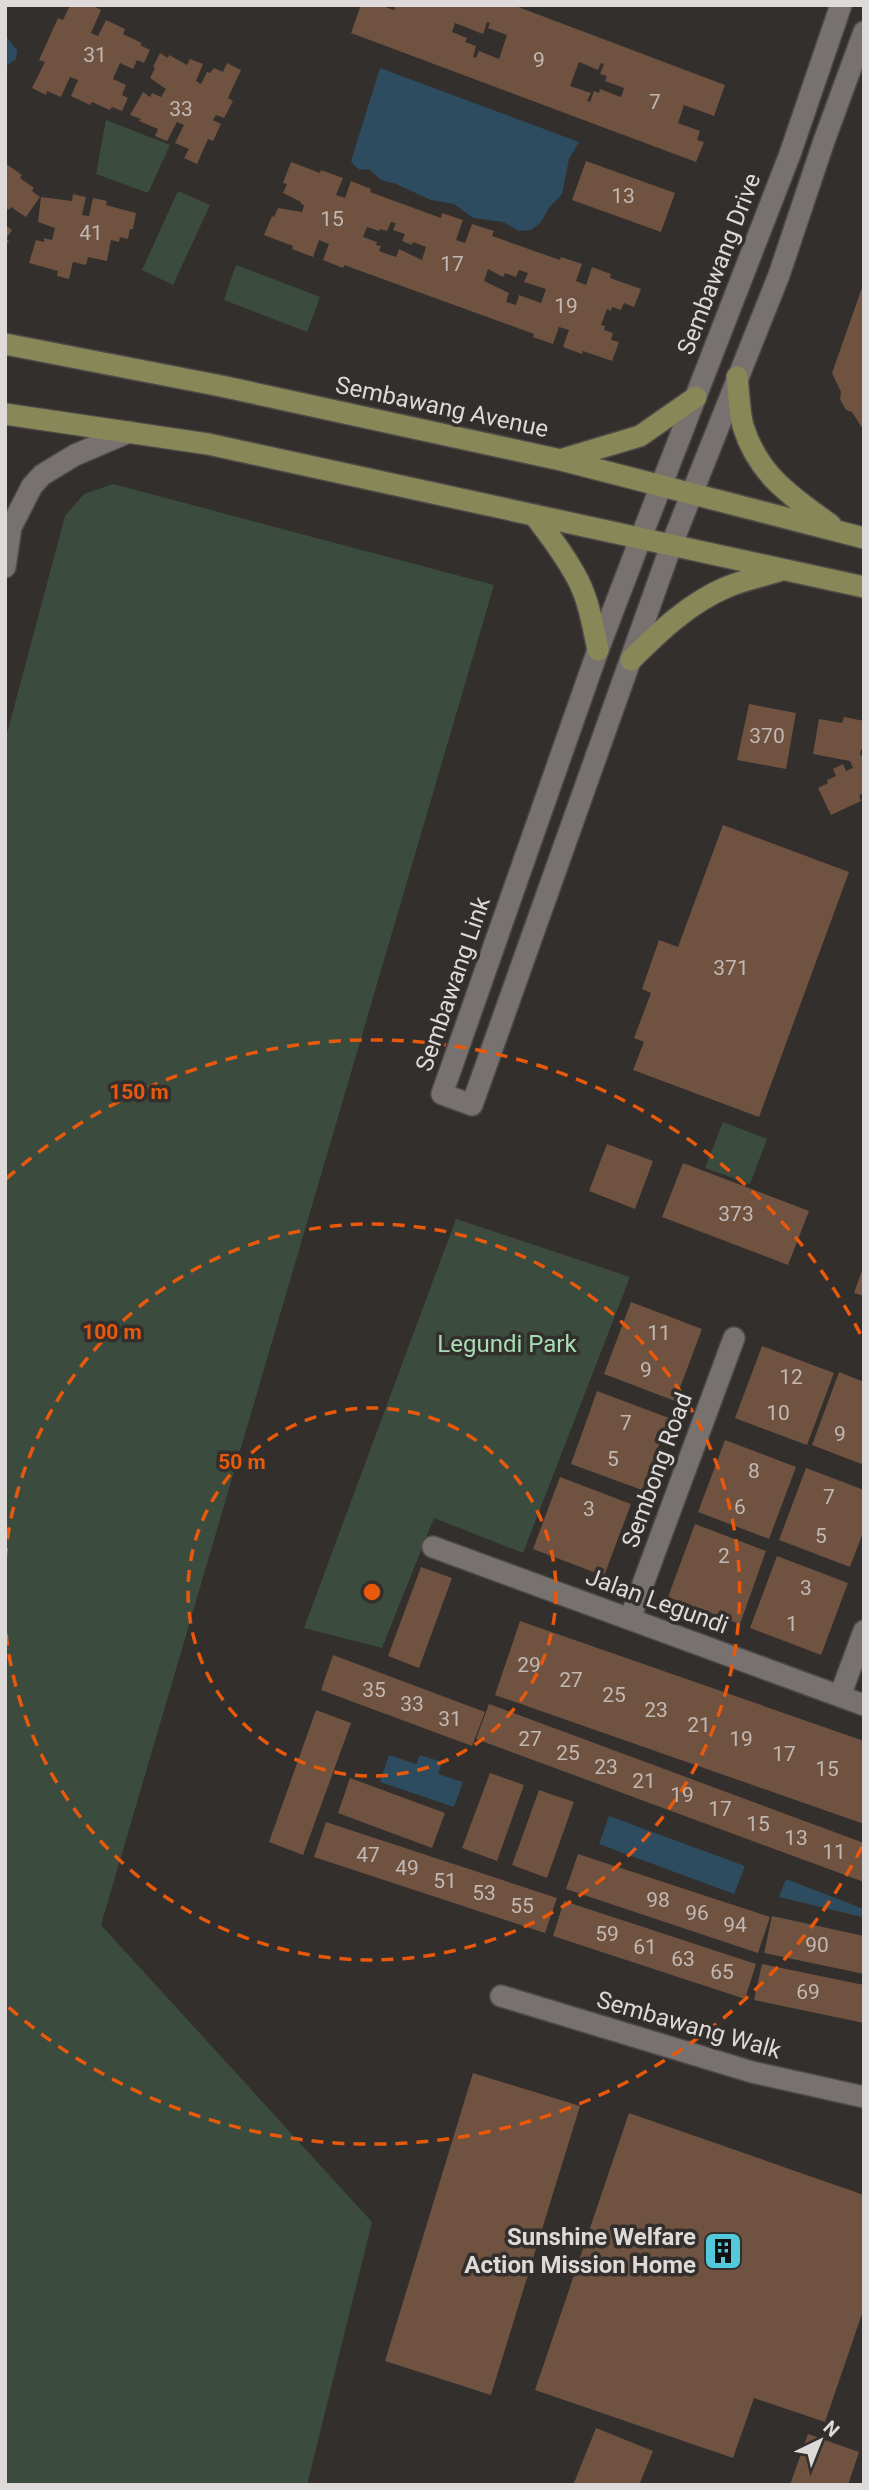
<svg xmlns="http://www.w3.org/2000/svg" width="869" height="2490" font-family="Roboto,sans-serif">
	<rect width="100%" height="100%" fill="#322f2d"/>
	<path fill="#3b4c3f" d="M 106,120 L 170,145 L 148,193 L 96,174 Z
		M 178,191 L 210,205 L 173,285 L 142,270 Z
		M 236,265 L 320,297 L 307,332 L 224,300 Z
		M 113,484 L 494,585 L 101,1925 L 372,2222 L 307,2485 L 5,2485 L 5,741 L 65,516 L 84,494 Z
		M 723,1122 L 767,1139 L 750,1184 L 705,1168 Z
		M 456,1219 L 630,1277 L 523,1553 L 434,1518 L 382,1648 L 304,1628 Z"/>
	<path fill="#2d4c5f" d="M 5,35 L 17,50 L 16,59 L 5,67 Z
		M 380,68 L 579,142 L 569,159 L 562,194 L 549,208 L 541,222 L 531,230 L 519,231 L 503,222 L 473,218 L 454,204 L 431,200 L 396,184 L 381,180 L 369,169 C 359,171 357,169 351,161 Z
		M 389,1755 L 416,1764 L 420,1755 L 442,1762 L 438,1774 L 463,1782 L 454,1807 L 380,1782 Z
		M 609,1816 L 745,1866 L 734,1894 L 599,1844 Z
		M 786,1879 L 864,1909 L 862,1917 L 779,1897 Z"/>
	<path fill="#6f5240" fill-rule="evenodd" d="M 70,5 L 92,5 L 101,10 L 91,33 L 98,36 L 106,20 L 125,29 L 123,34 L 142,43 L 140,45 L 150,50 L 144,63 L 137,60 L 133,69 L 120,63 L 113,79 L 126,85 L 122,95 L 128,98 L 122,111 L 112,107 L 110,110 L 92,102 L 90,105 L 71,96 L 78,80 L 70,77 L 61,97 L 47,91 L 46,95 L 32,88 L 45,62 L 39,60 L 58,18 L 63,20 Z
		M 361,5 L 380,5 L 394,10 L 396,5 L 513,5 L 725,85 L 714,116 L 684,105 L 678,123 L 700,131 L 697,140 L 704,142 L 696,162 L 351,33 ZM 487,22 L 490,23 L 488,28 L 507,35 L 499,59 L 479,51 L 476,58 L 473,57 L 476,46 L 465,42 L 467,38 L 452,32 L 455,23 L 483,34 ZM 579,62 L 598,70 L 601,63 L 604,64 L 600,74 L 607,76 L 605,81 L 624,88 L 621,97 L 600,89 L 599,93 L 594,91 L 590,102 L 587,101 L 591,93 L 570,86 Z
		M 160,53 L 168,58 L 169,55 L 187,65 L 190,59 L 203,64 L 196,81 L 201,84 L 207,72 L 210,73 L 214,68 L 223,72 L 227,63 L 241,70 L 228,98 L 233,101 L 224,118 L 216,115 L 213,120 L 221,124 L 213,141 L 208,139 L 197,164 L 184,158 L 189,149 L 175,143 L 184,125 L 177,122 L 167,141 L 155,136 L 158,129 L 139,121 L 141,119 L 130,115 L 143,92 L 150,97 L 152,93 L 161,97 L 166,89 L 150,78 L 155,68 L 153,67 Z
		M 586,161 L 675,193 L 661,232 L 572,200 Z
		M 291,162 L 320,173 L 321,170 L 343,178 L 336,195 L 345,198 L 351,181 L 371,189 L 370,192 L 441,218 L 442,213 L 463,220 L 456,240 L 465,243 L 472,224 L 494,231 L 492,236 L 560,260 L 561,257 L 582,264 L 576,281 L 586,285 L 592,267 L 611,274 L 610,278 L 641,289 L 634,307 L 624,303 L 621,310 L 612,307 L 611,311 L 607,309 L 601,325 L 605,326 L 604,330 L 613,333 L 611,340 L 619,342 L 612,361 L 583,351 L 582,354 L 563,347 L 569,330 L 559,327 L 553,344 L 533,337 L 534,334 L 344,265 L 343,268 L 323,260 L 329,244 L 319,240 L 313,257 L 292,249 L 293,246 L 264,235 L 272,216 L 274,217 L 278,208 L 302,212 L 304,205 L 301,204 L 301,202 L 283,193 L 287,184 L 283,183 ZM 391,222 L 396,223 L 393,230 L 405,234 L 402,241 L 412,245 L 413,242 L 426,247 L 422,260 L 399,249 L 396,257 L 379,251 L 381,246 L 376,245 L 377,242 L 363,237 L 367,227 L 379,231 L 380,229 L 387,231 ZM 488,269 L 503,277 L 505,273 L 516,277 L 519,270 L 528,273 L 524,282 L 546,289 L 541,303 L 519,295 L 516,305 L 506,302 L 509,293 L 484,281 Z
		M 5,163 L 22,175 L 20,178 L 34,188 L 32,191 L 40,197 L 26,217 L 11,207 L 9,210 L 5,207 Z
		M 73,194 L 86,197 L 82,215 L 89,216 L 93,198 L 107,201 L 106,205 L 136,213 L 133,229 L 130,229 L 128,239 L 120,237 L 119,242 L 111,240 L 107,261 L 88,257 L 86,265 L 73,262 L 69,279 L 57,276 L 58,271 L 29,263 L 36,240 L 44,242 L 44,238 L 52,240 L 55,228 L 38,222 L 41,197 L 72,201 Z
		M 5,225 L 12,230 L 6,239 L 9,241 L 5,246 Z
		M 863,285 L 864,285 L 864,431 L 852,412 L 846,410 L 840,399 L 841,392 L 832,373 Z
		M 749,704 L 796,713 L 786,769 L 737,760 Z
		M 844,717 L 864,721 L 864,749 L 861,749 L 860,755 L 864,756 L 864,793 L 859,795 L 861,801 L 831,815 L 818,788 L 828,783 L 827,780 L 836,776 L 833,769 L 843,764 L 846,771 L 853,768 L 850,761 L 813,754 L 819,719 L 842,723 Z
		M 723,825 L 849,872 L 759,1117 L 633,1070 L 644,1042 L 634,1038 L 651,993 L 642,989 L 659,940 L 678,947 Z
		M 607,1144 L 653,1161 L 635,1209 L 589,1191 Z
		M 683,1163 L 809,1211 L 788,1265 L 662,1217 Z
		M 863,1268 L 864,1268 L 864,1296 L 854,1293 Z
		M 631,1302 L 702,1329 L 675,1401 L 604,1374 Z
		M 762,1346 L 834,1373 L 807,1445 L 735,1418 Z
		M 839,1372 L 864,1382 L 864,1465 L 812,1445 Z
		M 597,1391 L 669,1418 L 642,1490 L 571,1464 Z
		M 725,1440 L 796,1467 L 769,1539 L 698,1512 Z
		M 806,1468 L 864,1490 L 864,1530 L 850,1567 L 779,1540 Z
		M 560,1477 L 631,1504 L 604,1576 L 533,1549 Z
		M 695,1524 L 766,1551 L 740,1624 L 668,1597 Z
		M 777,1556 L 848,1583 L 821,1655 L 750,1628 Z
		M 421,1567 L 452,1578 L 419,1668 L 388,1656 Z
		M 520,1621 L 864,1741 L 864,1824 L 495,1695 Z
		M 333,1655 L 485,1712 L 472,1746 L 321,1690 Z
		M 489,1704 L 864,1843 L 864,1882 L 476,1739 Z
		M 316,1710 L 351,1723 L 303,1855 L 269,1842 Z
		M 490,1773 L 524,1785 L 497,1861 L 462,1848 Z
		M 350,1778 L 445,1813 L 432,1848 L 338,1813 Z
		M 539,1790 L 574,1802 L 547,1878 L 512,1865 Z
		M 326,1822 L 557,1898 L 545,1933 L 314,1857 Z
		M 578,1854 L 770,1917 L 758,1953 L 566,1889 Z
		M 564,1901 L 756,1964 L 745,1999 L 553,1936 Z
		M 772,1916 L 864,1936 L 864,1974 L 764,1953 Z
		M 762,1964 L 864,1985 L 864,2023 L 754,2000 Z
		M 473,2073 L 580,2106 L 491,2395 L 385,2361 Z
		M 629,2113 L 864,2195 L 864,2308 L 825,2422 L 754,2398 L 733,2458 L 535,2390 Z
		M 596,2428 L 653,2451 L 639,2485 L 574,2483 Z
		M 808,2434 L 859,2452 L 848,2485 L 790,2485 Z"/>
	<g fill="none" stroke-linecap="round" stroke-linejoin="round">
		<defs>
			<path id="street" d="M 640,540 L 598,650 L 442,1094 L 472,1105 L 671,546
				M 5,567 L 11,527 L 32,486 L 42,475 L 75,455 L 129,432
				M 433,1547 L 864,1705
				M 630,1619 L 734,1338
				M 840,1696 L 864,1631
				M 501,1996 L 752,2072 L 864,2097"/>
			<path id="secondary" d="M 640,540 L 790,154 L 841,5
				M 671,546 L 779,275 L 824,141 L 864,32"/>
			<path id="primary" d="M 5,344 L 221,386 L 561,460 L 864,538
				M 737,377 C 739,393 739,411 743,426 C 758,475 792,497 831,525
				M 5,414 L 208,444 L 864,587
				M 563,459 L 640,436 L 696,397
				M 534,515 C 550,536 566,557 578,580 C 589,601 593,627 598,650
				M 631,660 C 659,632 689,603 727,587 C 744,580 762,576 779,571"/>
		</defs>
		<use href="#street" stroke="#4d4a48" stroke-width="24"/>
		<use href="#secondary" stroke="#4d4a48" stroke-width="24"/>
		<use href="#primary" stroke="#4d4a48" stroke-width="24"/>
		<use href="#street" stroke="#777270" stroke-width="21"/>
		<use href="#secondary" stroke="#777270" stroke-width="21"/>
		<use href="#primary" stroke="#888757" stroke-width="21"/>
	</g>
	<g fill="none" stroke="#e8590c" stroke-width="3.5" stroke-dasharray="12 9">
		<circle cx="372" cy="1592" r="184"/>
		<path d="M5 1560A368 368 0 1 1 5 1624"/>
		<path d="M862 1847A552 552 0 0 1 6 2005M6 1179A552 552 0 0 1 862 1337"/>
	</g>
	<defs>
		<symbol id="building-square" viewBox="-11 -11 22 22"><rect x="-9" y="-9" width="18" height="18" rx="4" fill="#53cadc" stroke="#322f2d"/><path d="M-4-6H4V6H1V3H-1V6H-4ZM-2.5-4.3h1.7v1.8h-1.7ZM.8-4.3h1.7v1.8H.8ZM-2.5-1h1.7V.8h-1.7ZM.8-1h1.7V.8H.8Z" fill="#111"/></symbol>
	</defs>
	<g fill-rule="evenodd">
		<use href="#building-square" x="701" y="2229" width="44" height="44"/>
	</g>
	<g text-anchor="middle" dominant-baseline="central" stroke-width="7" stroke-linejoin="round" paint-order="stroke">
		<g font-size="21" fill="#c2b8b3">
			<text x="95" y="55">31</text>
			<text x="539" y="60">9</text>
			<text x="655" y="102">7</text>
			<text x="181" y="109">33</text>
			<text x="623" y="196">13</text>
			<text x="332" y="219">15</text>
			<text x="91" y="233">41</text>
			<text x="452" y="264">17</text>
			<text x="566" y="306">19</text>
			<text x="767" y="736">370</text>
			<text x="731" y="968">371</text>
			<text x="736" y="1214">373</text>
			<text x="659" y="1333">11</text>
			<text x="646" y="1370">9</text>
			<text x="791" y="1377">12</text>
			<text x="778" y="1413">10</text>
			<text x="626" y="1423">7</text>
			<text x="840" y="1434">9</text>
			<text x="613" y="1459">5</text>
			<text x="754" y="1471">8</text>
			<text x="829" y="1497">7</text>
			<text x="740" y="1507">6</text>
			<text x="589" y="1509">3</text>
			<text x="821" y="1536">5</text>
			<text x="724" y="1556">2</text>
			<text x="806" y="1588">3</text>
			<text x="792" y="1624">1</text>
			<text x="529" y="1665">29</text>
			<text x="571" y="1680">27</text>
			<text x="374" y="1690">35</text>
			<text x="614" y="1695">25</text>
			<text x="412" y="1704">33</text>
			<text x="656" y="1710">23</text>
			<text x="450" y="1719">31</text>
			<text x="699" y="1725">21</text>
			<text x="530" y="1739">27</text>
			<text x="741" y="1739">19</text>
			<text x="568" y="1753">25</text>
			<text x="784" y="1754">17</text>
			<text x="606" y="1767">23</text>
			<text x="827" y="1769">15</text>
			<text x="644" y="1781">21</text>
			<text x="682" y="1795">19</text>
			<text x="720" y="1809">17</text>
			<text x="758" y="1824">15</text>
			<text x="796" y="1838">13</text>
			<text x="834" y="1852">11</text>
			<text x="368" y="1855">47</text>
			<text x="407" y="1868">49</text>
			<text x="445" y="1881">51</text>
			<text x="484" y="1893">53</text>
			<text x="658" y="1900">98</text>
			<text x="522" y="1906">55</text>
			<text x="697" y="1913">96</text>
			<text x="735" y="1925">94</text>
			<text x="607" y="1934">59</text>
			<text x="817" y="1945">90</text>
			<text x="645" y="1947">61</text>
			<text x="683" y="1959">63</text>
			<text x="722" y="1972">65</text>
			<text x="808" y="1992">69</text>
		</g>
		<g font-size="24" fill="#dddad9" stroke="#322f2d">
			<text transform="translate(719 264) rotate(-69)">Sembawang Drive</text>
			<text transform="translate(442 407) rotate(12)">Sembawang Avenue</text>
			<text transform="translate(453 984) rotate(-71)">Sembawang Link</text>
			<text transform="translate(657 1470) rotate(-70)">Sembong Road</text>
			<text transform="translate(657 1601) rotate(20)">Jalan Legundi</text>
			<text transform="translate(689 2025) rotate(16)">Sembawang Walk</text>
		</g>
		<g font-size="24" fill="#a9deb5" stroke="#322f2d">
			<text x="507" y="1344">Legundi Park</text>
		</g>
		<g font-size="24" font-weight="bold" fill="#dddad9" stroke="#322f2d" text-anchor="end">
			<text x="696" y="2237">Sunshine Welfare<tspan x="696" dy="28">Action Mission Home</tspan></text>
		</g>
	</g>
	<circle cx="372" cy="1592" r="10" fill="#e8590c" stroke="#322f2d" stroke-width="3.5"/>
	<g font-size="21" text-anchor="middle" font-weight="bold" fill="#e8590c" stroke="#322f2d" stroke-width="7" stroke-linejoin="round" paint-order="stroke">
		<text x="139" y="1099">150 m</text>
		<text x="112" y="1339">100 m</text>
		<text x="242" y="1469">50 m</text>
	</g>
	<rect width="869" height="2490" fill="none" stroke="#dddad9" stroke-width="14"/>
	<g transform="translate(820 2441) rotate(43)" stroke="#322f2d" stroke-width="5" paint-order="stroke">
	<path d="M0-5L12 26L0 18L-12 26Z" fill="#dddad9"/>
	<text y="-10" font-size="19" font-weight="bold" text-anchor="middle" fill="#dddad9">N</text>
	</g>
</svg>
